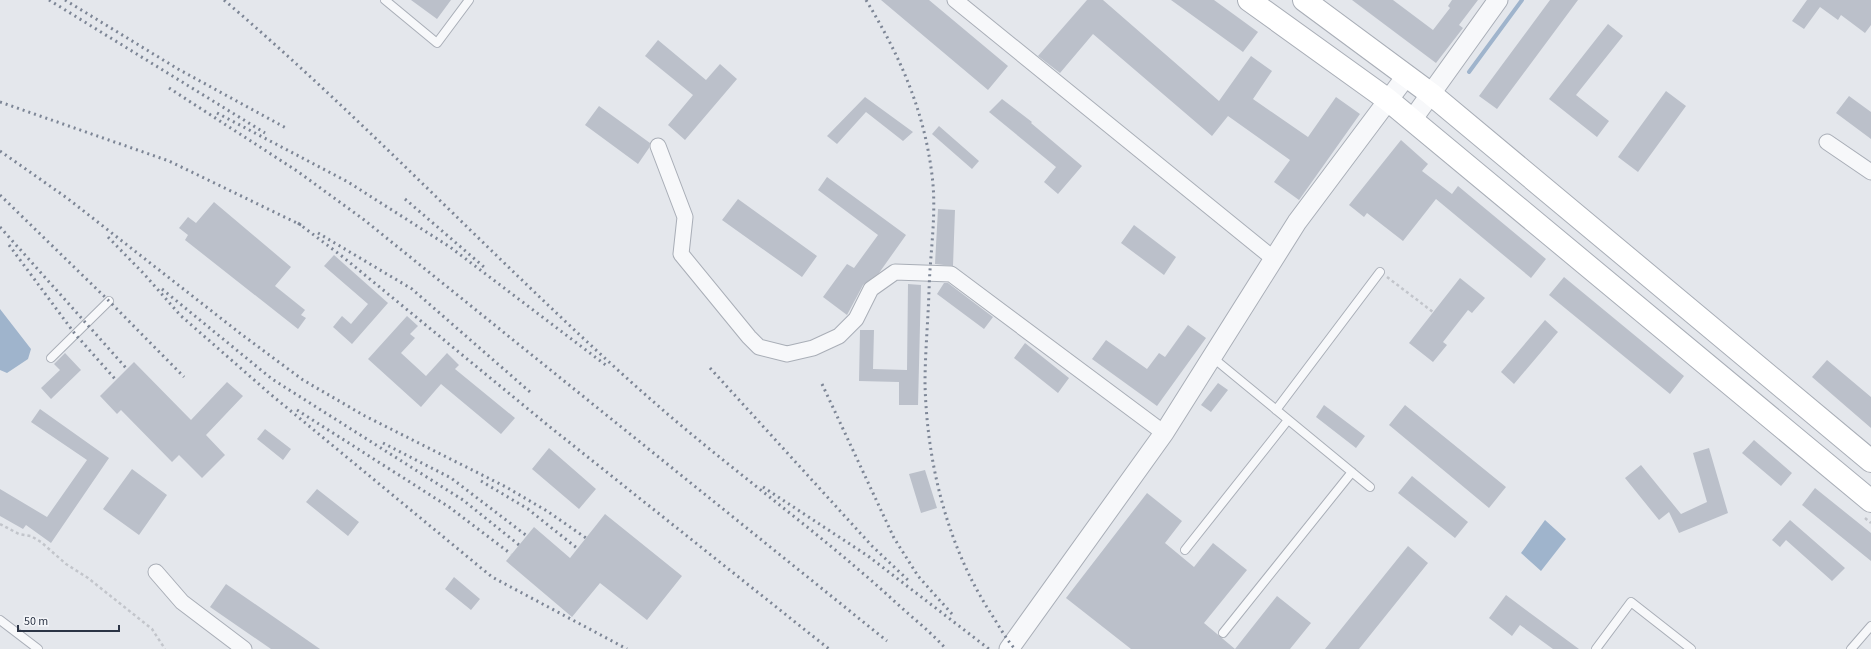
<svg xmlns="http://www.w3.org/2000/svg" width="1871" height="649" font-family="'Source Sans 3',sans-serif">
	<rect width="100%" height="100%" fill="#e4e7ec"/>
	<path fill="#9fb4cc" d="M 0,309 L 31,349 L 28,359 L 7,373 L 0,370 Z
		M 1545,520 L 1566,539 L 1541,571 L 1521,553 Z"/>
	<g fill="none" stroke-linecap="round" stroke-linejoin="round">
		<path stroke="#9fb4cc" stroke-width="4" d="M 1469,72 L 1522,0"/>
	</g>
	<path fill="#bbc0ca" d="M 411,0 L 451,0 L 437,19 Z
		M 881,0 L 929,0 L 1008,66 L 988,90 Z
		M 1087,0 L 1103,0 L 1219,101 L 1251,56 L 1272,71 L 1253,99 L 1308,137 L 1336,97 L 1360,114 L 1299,200 L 1274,182 L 1290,160 L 1228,116 L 1212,136 L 1093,34 L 1060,73 L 1038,56 Z
		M 1171,0 L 1214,0 L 1258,32 L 1243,52 Z
		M 1352,0 L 1393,0 L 1433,30 L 1450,8 L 1448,6 L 1452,0 L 1478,0 L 1459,25 L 1463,28 L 1436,63 Z
		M 1550,0 L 1578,0 L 1497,109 L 1479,96 Z
		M 1807,0 L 1871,0 L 1871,25 L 1865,33 L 1841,15 L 1838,20 L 1820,7 L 1804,29 L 1792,21 Z
		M 1608,24 L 1623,36 L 1576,95 L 1609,121 L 1597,137 L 1549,99 Z
		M 658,40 L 706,80 L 720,64 L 737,79 L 685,140 L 668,125 L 693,95 L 645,56 Z
		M 1666,91 L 1686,106 L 1638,172 L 1618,157 Z
		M 1849,96 L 1871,112 L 1871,139 L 1836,113 Z
		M 865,97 L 913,132 L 903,141 L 866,112 L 837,144 L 827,136 Z
		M 1002,99 L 1032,122 L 1031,123 L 1082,166 L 1058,194 L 1044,182 L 1056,167 L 989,112 Z
		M 599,106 L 650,143 L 649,148 L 638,164 L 585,125 Z
		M 939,126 L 979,161 L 972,169 L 932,134 Z
		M 1401,140 L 1428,164 L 1422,171 L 1452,194 L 1458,186 L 1546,259 L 1531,278 L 1436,199 L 1403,241 L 1367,213 L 1364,217 L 1349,205 Z
		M 827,177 L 906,235 L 879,273 L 863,285 L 847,315 L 823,297 L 847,264 L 854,268 L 878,235 L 818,190 Z
		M 738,199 L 817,256 L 802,277 L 722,220 Z
		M 214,202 L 291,267 L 275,286 L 305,310 L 301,315 L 306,318 L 298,329 L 185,240 L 188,235 L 179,228 L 188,217 L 196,223 Z
		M 938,209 L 955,210 L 953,266 L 935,264 Z
		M 1134,225 L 1176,257 L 1164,275 L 1121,243 Z
		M 334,255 L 388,303 L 352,344 L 333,327 L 342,316 L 351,324 L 368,304 L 324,266 Z
		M 1564,277 L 1684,376 L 1670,394 L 1549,295 Z
		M 1460,278 L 1485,298 L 1472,313 L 1468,310 L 1443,342 L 1447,345 L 1433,362 L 1409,343 Z
		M 944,283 L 948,283 L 993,317 L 984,329 L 937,294 Z
		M 908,284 L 921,285 L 918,405 L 899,405 L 899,382 L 859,381 L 860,330 L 874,330 L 873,369 L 907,370 Z
		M 407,316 L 418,326 L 410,334 L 415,338 L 401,353 L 426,376 L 447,353 L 459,365 L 455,369 L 515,418 L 501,434 L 441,384 L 421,407 L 368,359 Z
		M 1545,320 L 1558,332 L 1514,384 L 1501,372 Z
		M 1188,325 L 1206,338 L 1157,406 L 1092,359 L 1106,340 L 1147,369 L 1159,353 L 1165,357 Z
		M 1025,343 L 1069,378 L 1058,393 L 1014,358 Z
		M 65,353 L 81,370 L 51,399 L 41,388 L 60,370 L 54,364 Z
		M 1827,360 L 1871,397 L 1871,428 L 1812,377 Z
		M 134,362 L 191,420 L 227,382 L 243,396 L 206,435 L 225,455 L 202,478 L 179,455 L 172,462 L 121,410 L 117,414 L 100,396 Z
		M 1218,383 L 1228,390 L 1211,412 L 1201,405 Z
		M 1324,405 L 1365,436 L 1356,448 L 1316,417 Z
		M 1405,405 L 1506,487 L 1489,508 L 1389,425 Z
		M 40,409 L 109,458 L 51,543 L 26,525 L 23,529 L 0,516 L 0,489 L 47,517 L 87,460 L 31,422 Z
		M 265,429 L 291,449 L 283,460 L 257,439 Z
		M 1754,440 L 1792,473 L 1781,486 L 1742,453 Z
		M 549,448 L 596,489 L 579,509 L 532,469 Z
		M 1709,448 L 1728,513 L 1679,533 L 1669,512 L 1659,520 L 1625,478 L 1641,465 L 1681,514 L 1707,502 L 1693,453 Z
		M 132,469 L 167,495 L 139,535 L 103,509 Z
		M 925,470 L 937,508 L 921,513 L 909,474 Z
		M 1412,476 L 1468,522 L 1455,538 L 1398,493 Z
		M 1815,488 L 1871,533 L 1871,561 L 1802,505 Z
		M 317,489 L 359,522 L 348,536 L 306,502 Z
		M 1147,493 L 1182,521 L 1165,543 L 1194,567 L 1213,543 L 1247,570 L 1204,623 L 1235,649 L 1277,596 L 1311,623 L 1290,649 L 1131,649 L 1066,598 Z
		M 605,514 L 682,576 L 647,620 L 600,583 L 572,617 L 506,561 L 534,527 L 570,558 Z
		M 1790,520 L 1845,568 L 1832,581 L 1786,540 L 1780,547 L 1772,540 Z
		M 1408,546 L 1428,563 L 1359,649 L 1325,649 Z
		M 454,577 L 480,599 L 471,610 L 445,589 Z
		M 226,584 L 320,649 L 271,649 L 210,607 Z
		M 1506,595 L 1530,613 L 1579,649 L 1553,649 L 1520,625 L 1512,636 L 1489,618 Z"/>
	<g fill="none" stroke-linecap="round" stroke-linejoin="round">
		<defs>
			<path id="service" d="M 385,0 L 437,43 L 469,0
				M 1212,357 L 1370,487
				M 51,358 L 109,301
				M 1276,410 L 1380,272
				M 1185,550 L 1288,420
				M 0,620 L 38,649
				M 1223,633 L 1352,472
				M 1596,649 L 1631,602 L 1691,649
				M 1851,649 L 1871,626"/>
			<path id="minor" d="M 955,0 L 1274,259
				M 1827,142 L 1871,172
				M 658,146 L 685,217 L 681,254 L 749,337 L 759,347 L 787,354 L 813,348 L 839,336 L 856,319 L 871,289 L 895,272 L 951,274 L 1164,433
				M 156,572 L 182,602 L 244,649"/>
			<path id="tertiary" d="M 1412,120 L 1498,0
				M 1009,649 L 1164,433 L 1297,222 L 1407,75"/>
			<path id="secondary" d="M 1249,0 L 1388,100 L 1871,501
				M 1304,0 L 1431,94 L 1871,461"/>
		</defs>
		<use href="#service" stroke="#a9aeb7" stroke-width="10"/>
		<use href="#minor" stroke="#a9aeb7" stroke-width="17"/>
		<use href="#tertiary" stroke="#a9aeb7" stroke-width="21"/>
		<use href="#secondary" stroke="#a9aeb7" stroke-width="24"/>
		<path stroke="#c2c5cb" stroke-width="2.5" stroke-dasharray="3 3" stroke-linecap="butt" d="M 1387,277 L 1433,312
			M 1865,518 L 1871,523
			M 0,524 L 19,534 L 31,536 L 41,542 L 66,564 L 88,578 L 152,629 L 165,649"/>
		<use href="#service" stroke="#f7f8fa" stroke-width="8"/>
		<use href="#minor" stroke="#f7f8fa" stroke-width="15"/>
		<use href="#tertiary" stroke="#f7f8fa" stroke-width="19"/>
		<use href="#secondary" stroke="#fff" stroke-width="22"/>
		<path stroke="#7d8696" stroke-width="3" stroke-dasharray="2 4" stroke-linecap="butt" d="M 49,0 L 265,133
			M 65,0 L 178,69 L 286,128
			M 224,0 C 372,126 503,269 648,397 C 727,467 814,528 892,599 C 910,616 930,631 946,649
			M 866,0 C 900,56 924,110 932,175 C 937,214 930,252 929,291 C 928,322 925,353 925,384 C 927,463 947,545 990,612 C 998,624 1005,638 1015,649
			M 169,88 L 297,171 L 363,219 L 887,641
			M 0,102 L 169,161 L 301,225
			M 217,113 L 348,182 L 450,247 L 607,366
			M 0,151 L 67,198 L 241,334 L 303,380 L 365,416 L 506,487 L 547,511 L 586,538
			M 0,195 L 109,301 L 184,377
			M 405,199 L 484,267
			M 298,223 L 343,257 L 550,427 L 829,649
			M 0,227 L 127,369
			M 318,233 L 412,289 L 530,392
			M 108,237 L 145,275 L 180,315 L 269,393 L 492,577 L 627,649
			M 9,245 L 75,334 L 116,380
			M 162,289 L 272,379 L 463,500 L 519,545
			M 710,368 L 872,546 L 909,581
			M 822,384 L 894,538 L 918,576 L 952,614
			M 297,410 L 449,507 L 511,554
			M 383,443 L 451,478 L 527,536
			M 481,481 L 528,509 L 578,549
			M 763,487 L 868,556 L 989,649"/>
	</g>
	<path d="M18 625v6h101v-6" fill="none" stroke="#2b3445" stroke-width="2"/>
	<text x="24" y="625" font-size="12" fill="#2b3445" stroke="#f4f6f9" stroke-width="3" paint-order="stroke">50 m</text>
</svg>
